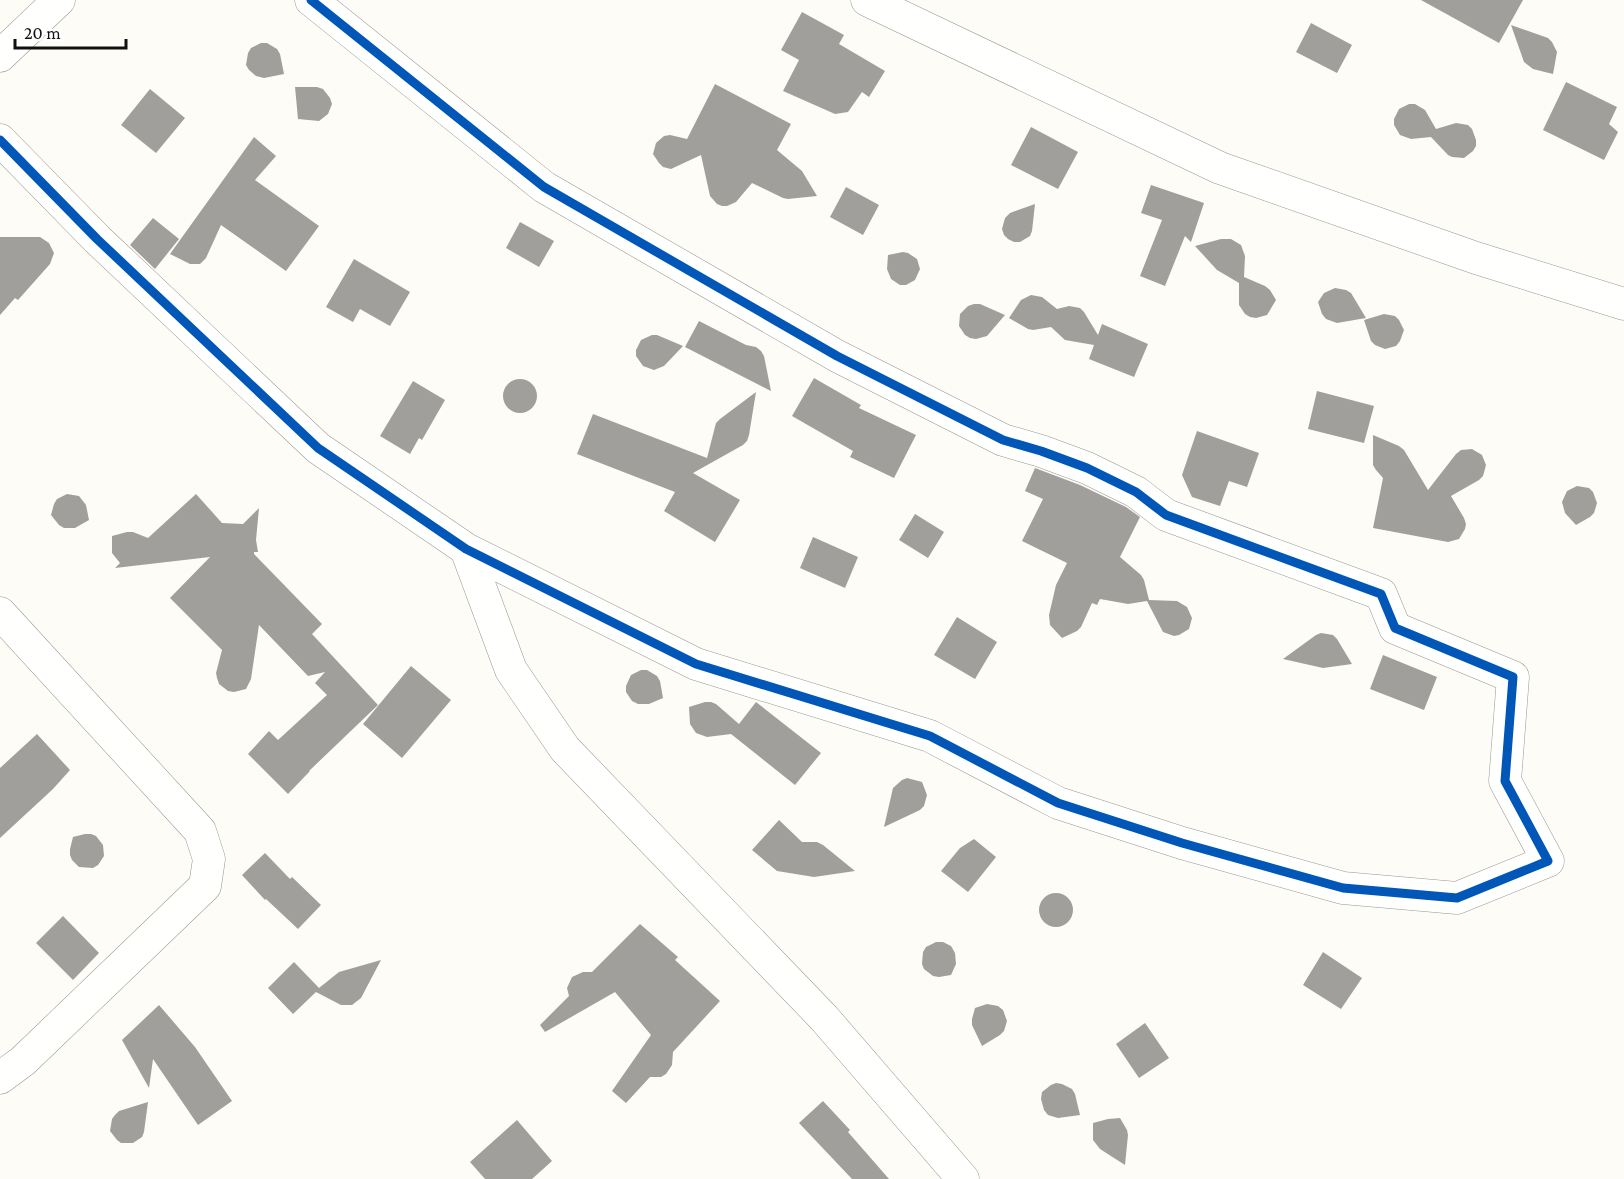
<svg xmlns="http://www.w3.org/2000/svg" width="1624" height="1179" font-family="'Crimson Pro',serif">
	<rect width="100%" height="100%" fill="#fdfcf7"/>
	<path fill="#a19f9c" d="M 1421,0 L 1523,0 L 1499,43 Z
		M 802,12 L 844,35 L 839,44 L 885,71 L 869,97 L 862,92 L 848,112 L 835,114 L 783,91 L 799,60 L 781,50 Z
		M 1311,23 L 1352,45 L 1337,73 L 1296,52 Z
		M 1511,25 L 1548,38 L 1552,42 L 1557,52 L 1553,74 L 1533,69 L 1524,62 Z
		M 261,43 L 267,43 L 277,49 L 280,54 L 284,74 L 264,78 L 256,76 L 249,70 L 246,65 L 248,53 L 251,48 Z
		M 1566,82 L 1617,107 L 1609,124 L 1618,132 L 1604,160 L 1543,130 Z
		M 715,84 L 791,124 L 777,150 L 802,171 L 817,196 L 788,199 L 783,198 L 752,183 L 736,202 L 727,206 L 722,206 L 717,204 L 710,196 L 701,155 L 671,169 L 663,167 L 659,163 L 653,154 L 656,143 L 664,136 L 670,135 L 687,139 Z
		M 295,87 L 317,87 L 323,89 L 330,98 L 332,104 L 328,114 L 319,121 L 298,119 Z
		M 150,89 L 185,118 L 156,153 L 121,125 Z
		M 1409,104 L 1415,104 L 1425,110 L 1436,129 L 1456,123 L 1468,125 L 1472,129 L 1476,140 L 1476,146 L 1473,151 L 1464,158 L 1452,157 L 1448,155 L 1431,137 L 1411,139 L 1400,135 L 1394,125 L 1394,119 L 1399,109 Z
		M 1031,127 L 1078,152 L 1058,189 L 1011,165 Z
		M 254,137 L 276,156 L 255,180 L 319,226 L 286,271 L 221,225 L 206,258 L 200,264 L 190,264 L 170,254 Z
		M 1151,185 L 1204,203 L 1191,242 L 1185,236 L 1165,286 L 1140,276 L 1162,220 L 1141,213 Z
		M 846,187 L 879,205 L 863,235 L 830,217 Z
		M 1035,204 L 1032,231 L 1030,236 L 1020,242 L 1014,242 L 1008,239 L 1004,235 L 1002,229 L 1005,218 L 1010,213 Z
		M 153,218 L 179,239 L 155,269 L 130,245 Z
		M 520,222 L 554,241 L 539,267 L 506,248 Z
		M 0,237 L 40,237 L 49,243 L 54,253 L 50,264 L 18,300 L 15,298 L 0,315 Z
		M 1221,239 L 1231,239 L 1241,245 L 1245,256 L 1244,277 L 1265,286 L 1270,290 L 1276,300 L 1267,315 L 1256,318 L 1250,317 L 1245,314 L 1239,305 L 1239,283 L 1217,270 L 1195,246 Z
		M 903,252 L 908,253 L 917,259 L 920,269 L 915,280 L 906,285 L 900,285 L 891,279 L 887,269 L 888,255 Z
		M 354,259 L 410,292 L 390,326 L 360,309 L 353,322 L 326,307 Z
		M 1335,288 L 1346,290 L 1351,293 L 1366,318 L 1337,323 L 1326,319 L 1322,314 L 1318,302 L 1324,293 Z
		M 1031,295 L 1042,297 L 1057,309 L 1069,306 L 1080,308 L 1084,312 L 1098,335 L 1102,324 L 1148,344 L 1134,377 L 1089,359 L 1094,345 L 1065,340 L 1051,327 L 1033,330 L 1028,329 L 1009,318 L 1021,300 Z
		M 974,304 L 980,304 L 1005,315 L 987,336 L 976,339 L 970,338 L 965,335 L 959,326 L 960,314 L 968,306 Z
		M 1384,314 L 1395,316 L 1399,320 L 1404,330 L 1400,341 L 1396,346 L 1385,349 L 1375,345 L 1371,341 L 1364,320 Z
		M 699,321 L 746,345 L 756,347 L 761,351 L 764,356 L 771,391 L 685,347 Z
		M 652,335 L 657,335 L 683,346 L 664,366 L 654,370 L 643,366 L 636,356 L 636,350 L 641,340 Z
		M 814,378 L 861,405 L 859,408 L 916,435 L 894,478 L 850,457 L 853,451 L 792,416 Z
		M503 396a17 17 0 1 1 34 0a17 17 0 1 1-34 0Z
		M 413,381 L 445,400 L 422,440 L 419,438 L 410,454 L 380,436 Z
		M 1317,391 L 1374,406 L 1364,443 L 1308,429 Z
		M 756,392 L 749,435 L 747,441 L 743,445 L 693,473 L 740,500 L 715,542 L 664,511 L 675,492 L 577,454 L 593,414 L 707,458 L 716,423 L 720,419 Z
		M 1197,431 L 1259,453 L 1247,487 L 1229,481 L 1220,506 L 1192,497 L 1182,475 Z
		M 1373,435 L 1399,446 L 1404,450 L 1428,490 L 1456,454 L 1461,450 L 1472,449 L 1482,455 L 1486,465 L 1483,476 L 1479,480 L 1451,496 L 1464,518 L 1466,524 L 1465,529 L 1459,539 L 1448,542 L 1373,528 L 1383,478 L 1376,470 L 1373,465 Z
		M 1035,468 L 1080,485 L 1126,507 L 1140,517 L 1120,557 L 1141,575 L 1144,580 L 1149,600 L 1177,601 L 1187,607 L 1192,618 L 1189,629 L 1179,635 L 1174,636 L 1163,632 L 1147,601 L 1128,604 L 1100,599 L 1097,605 L 1092,603 L 1081,627 L 1077,631 L 1062,638 L 1050,625 L 1049,615 L 1056,585 L 1067,563 L 1022,541 L 1043,499 L 1025,491 Z
		M 1577,486 L 1589,488 L 1593,492 L 1597,503 L 1594,513 L 1590,517 L 1576,525 L 1565,513 L 1562,502 L 1567,491 Z
		M 67,494 L 79,496 L 86,505 L 89,520 L 75,528 L 64,528 L 59,525 L 51,515 L 54,504 L 57,499 Z
		M 196,494 L 222,523 L 243,524 L 259,508 L 256,540 L 258,552 L 254,552 L 254,554 L 322,624 L 312,634 L 378,705 L 309,771 L 310,771 L 288,794 L 248,754 L 269,731 L 278,740 L 327,695 L 315,683 L 325,672 L 308,676 L 259,625 L 251,679 L 246,689 L 234,692 L 228,691 L 219,684 L 217,678 L 216,673 L 222,650 L 170,598 L 210,557 L 115,568 L 120,563 L 112,553 L 112,536 L 127,532 L 133,532 L 148,538 Z
		M 915,514 L 944,532 L 928,558 L 899,540 Z
		M 813,537 L 858,557 L 845,588 L 800,568 Z
		M 957,617 L 997,642 L 975,679 L 934,655 Z
		M 1321,633 L 1333,635 L 1337,639 L 1352,664 L 1323,668 L 1283,659 L 1316,635 Z
		M 1383,655 L 1437,677 L 1424,710 L 1370,689 Z
		M 411,666 L 451,700 L 402,758 L 363,724 Z
		M 641,670 L 647,670 L 657,676 L 660,681 L 663,698 L 649,704 L 638,704 L 632,701 L 626,692 L 626,686 L 631,675 Z
		M 705,702 L 711,702 L 716,704 L 739,724 L 756,702 L 821,753 L 795,785 L 731,734 L 707,737 L 696,733 L 690,724 L 689,707 Z
		M 37,734 L 70,770 L 53,789 L 0,838 L 0,768 Z
		M 907,778 L 922,782 L 927,795 L 924,806 L 920,810 L 884,827 L 893,788 L 902,780 Z
		M 779,820 L 802,842 L 817,842 L 823,845 L 855,871 L 814,877 L 777,871 L 752,850 Z
		M 85,834 L 91,834 L 96,836 L 103,845 L 104,856 L 98,865 L 93,868 L 79,867 L 72,860 L 70,855 L 70,849 L 73,837 Z
		M 974,839 L 996,857 L 968,892 L 941,871 L 960,848 Z
		M 265,853 L 290,879 L 292,877 L 321,905 L 298,929 L 266,899 L 265,900 L 242,875 Z
		M1039 910a17 17 0 1 1 34 0a17 17 0 1 1-34 0Z
		M 63,916 L 99,953 L 73,980 L 36,943 Z
		M 640,924 L 678,957 L 675,960 L 720,1001 L 673,1052 L 672,1065 L 666,1074 L 661,1077 L 650,1077 L 626,1103 L 612,1091 L 651,1035 L 615,992 L 545,1032 L 540,1025 L 569,996 L 567,988 L 572,977 L 583,972 L 592,972 Z
		M 936,942 L 943,942 L 951,946 L 955,953 L 956,964 L 951,975 L 939,977 L 933,976 L 924,969 L 922,964 L 923,952 L 926,947 Z
		M 1323,952 L 1362,978 L 1341,1009 L 1303,985 Z
		M 381,960 L 361,998 L 352,1005 L 341,1005 L 316,992 L 293,1014 L 268,988 L 294,962 L 319,988 L 339,972 Z
		M 987,1004 L 998,1006 L 1003,1010 L 1007,1021 L 1004,1031 L 1000,1035 L 982,1046 L 972,1025 L 972,1019 L 975,1008 Z
		M 159,1005 L 195,1047 L 232,1101 L 198,1125 L 153,1059 L 149,1088 L 122,1040 Z
		M 1145,1023 L 1169,1058 L 1139,1078 L 1116,1044 Z
		M 1056,1083 L 1062,1084 L 1072,1089 L 1075,1094 L 1080,1115 L 1058,1118 L 1048,1115 L 1044,1110 L 1041,1099 L 1042,1092 L 1051,1085 Z
		M 823,1101 L 850,1130 L 848,1132 L 889,1179 L 852,1179 L 799,1123 Z
		M 148,1102 L 144,1132 L 142,1137 L 133,1143 L 121,1143 L 117,1140 L 110,1131 L 112,1119 L 115,1115 L 119,1111 Z
		M 1120,1118 L 1127,1130 L 1128,1135 L 1125,1165 L 1100,1149 L 1093,1140 L 1093,1123 L 1108,1119 Z
		M 517,1120 L 552,1161 L 532,1179 L 485,1179 L 470,1162 Z"/>
	<g fill="none" stroke-linecap="round" stroke-linejoin="round">
		<defs>
			<path id="street" d="M 867,0 L 1220,168 L 1476,258 L 1624,304
				M 0,56 L 59,0
				M 0,140 L 97,239 L 318,448 L 466,549 L 696,664 L 930,736 L 1058,803 L 1182,843 L 1343,888 L 1457,898 L 1548,861 L 1505,781 L 1513,677 L 1395,628 L 1381,594 L 1166,515 L 1136,492 L 1087,468 L 1041,451 L 1003,440 L 837,356 L 544,187 L 311,0
				M 466,549 L 511,670 L 565,749 L 824,1018 L 963,1179
				M 0,613 L 200,831 L 209,859 L 205,886 L 23,1061 L 0,1078"/>
		</defs>
		<use href="#street" stroke="#979795" stroke-width="33"/>
		<use href="#street" stroke="#fffffe" stroke-width="32"/>
		<defs>
			<path id="cycleway" d="M 0,140 L 97,239 L 318,448 L 466,549 L 696,664 L 930,736 L 1058,803 L 1182,843 L 1343,888 L 1457,898 L 1548,861 L 1505,781 L 1513,677 L 1395,628 L 1381,594 L 1166,515 L 1136,492 L 1087,468 L 1041,451 L 1003,440 L 837,356 L 544,187 L 311,0"/>
		</defs>
		<use href="#cycleway" stroke="#fff" stroke-width="13"/>
		<use href="#cycleway" stroke="#0057b8" stroke-width="9"/>
	</g>
	<path d="M15 39v9h111v-9" fill="none" stroke="#111111" stroke-width="3"/>
	<text x="24" y="39" font-size="18" fill="#111111" stroke="#ffffff" stroke-width="4.5" paint-order="stroke">20 m</text>
</svg>
